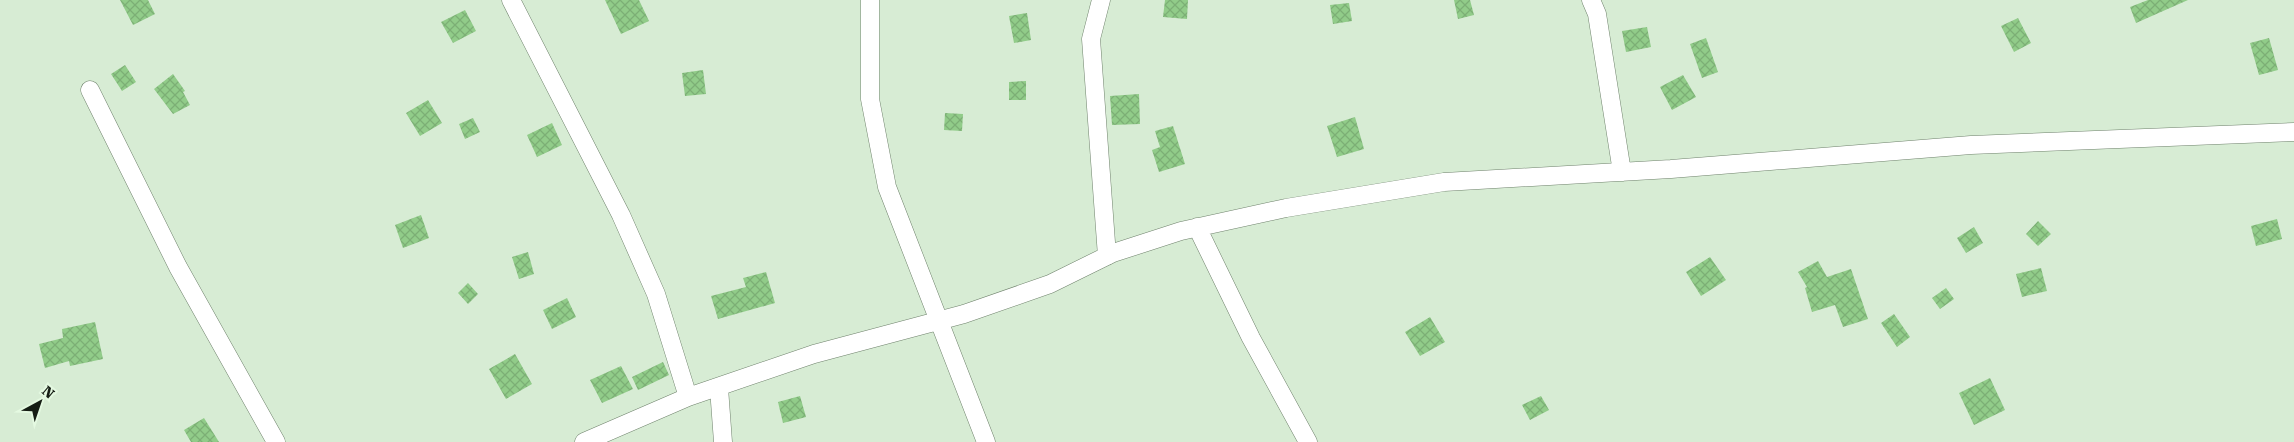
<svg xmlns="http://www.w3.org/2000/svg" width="2294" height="442" font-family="'Roboto Serif',serif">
	<defs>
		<pattern id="building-cross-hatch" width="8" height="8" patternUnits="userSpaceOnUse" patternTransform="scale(1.25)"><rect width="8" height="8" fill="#91cc89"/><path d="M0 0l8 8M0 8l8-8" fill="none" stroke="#7caf75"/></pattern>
	</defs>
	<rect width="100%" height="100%" fill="#d7ecd4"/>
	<path fill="url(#building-cross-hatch)" d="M 120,0 L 148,0 L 155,14 L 133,25 Z
		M 605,0 L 639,0 L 649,21 L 621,34 Z
		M 1165,0 L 1188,0 L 1187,19 L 1163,17 Z
		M 1454,0 L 1470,0 L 1474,15 L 1458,19 Z
		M 2148,0 L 2188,0 L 2136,23 L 2130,7 Z
		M 1349,3 L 1352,21 L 1333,24 L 1330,5 Z
		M 465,10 L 476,31 L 453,43 L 441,22 Z
		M 1027,13 L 1031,40 L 1014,43 L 1009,16 Z
		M 2018,18 L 2031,43 L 2014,52 L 2001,26 Z
		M 1647,27 L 1651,47 L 1626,52 L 1622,31 Z
		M 1706,38 L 1718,72 L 1702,78 L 1690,44 Z
		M 2269,38 L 2278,70 L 2259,75 L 2250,43 Z
		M 125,65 L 136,82 L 122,91 L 111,74 Z
		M 703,70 L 706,94 L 685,96 L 682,73 Z
		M 173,74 L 185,91 L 183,92 L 190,105 L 173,114 L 154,89 Z
		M 1683,75 L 1696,97 L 1672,110 L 1660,87 Z
		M 1026,81 L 1026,100 L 1009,100 L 1009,82 Z
		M 1139,94 L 1140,124 L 1112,125 L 1110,96 Z
		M 428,100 L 442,123 L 420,136 L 406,113 Z
		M 945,113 L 963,114 L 962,131 L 944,130 Z
		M 1355,117 L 1364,149 L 1337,157 L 1327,126 Z
		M 473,118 L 480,132 L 465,139 L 459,124 Z
		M 552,123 L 562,145 L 537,157 L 527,135 Z
		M 1173,126 L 1185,164 L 1159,172 L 1152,150 L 1160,147 L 1155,131 Z
		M 421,215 L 429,238 L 403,248 L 395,225 Z
		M 2277,219 L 2282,239 L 2256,246 L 2251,226 Z
		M 2038,221 L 2051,234 L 2038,246 L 2026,234 Z
		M 1974,227 L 1983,243 L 1966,253 L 1957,238 Z
		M 528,252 L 534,274 L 519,279 L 512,257 Z
		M 1710,257 L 1726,280 L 1701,296 L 1686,272 Z
		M 1818,261 L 1827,277 L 1851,269 L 1868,319 L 1843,327 L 1835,305 L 1812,312 L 1805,288 L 1807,287 L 1798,272 Z
		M 2041,268 L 2047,291 L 2022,297 L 2016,274 Z
		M 766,272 L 775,303 L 718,319 L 711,296 L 746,287 L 743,278 Z
		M 468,283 L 478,294 L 468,304 L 458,293 Z
		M 1946,288 L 1954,299 L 1940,309 L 1932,298 Z
		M 567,298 L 576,317 L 552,329 L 543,310 Z
		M 1894,314 L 1910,337 L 1897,347 L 1881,323 Z
		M 1430,317 L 1445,342 L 1420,356 L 1405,332 Z
		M 95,322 L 103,359 L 70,366 L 69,361 L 45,368 L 39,344 L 63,338 L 62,329 Z
		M 515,354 L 532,384 L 506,399 L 489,369 Z
		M 663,362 L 669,375 L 638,390 L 632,377 Z
		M 621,366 L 633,389 L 602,403 L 590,380 Z
		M 1990,378 L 2005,410 L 1974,425 L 1959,393 Z
		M 800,396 L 806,417 L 783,423 L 778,402 Z
		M 1541,396 L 1549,410 L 1530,420 L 1522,405 Z
		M 204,418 L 219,442 L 191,442 L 184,430 Z"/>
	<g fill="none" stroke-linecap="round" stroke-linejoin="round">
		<defs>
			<path id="minor" d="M 511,0 L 621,215 L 656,294 L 688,397
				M 870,0 L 870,99 L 887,187 L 986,442
				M 1101,0 L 1091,39 L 1107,256
				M 1591,0 L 1597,14 L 1622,172
				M 90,90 L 178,267 L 276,442
				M 1197,227 L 1251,338 L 1308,442
				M 719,388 L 723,442
				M 584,442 L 688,397 L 814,354 L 964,314 L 1050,284 L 1113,253 L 1181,231 L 1286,208 L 1444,182 L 1671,169 L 1971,145 L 2294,132"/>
		</defs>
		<use href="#minor" stroke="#6f826c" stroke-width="19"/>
		<use href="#minor" stroke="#fff" stroke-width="18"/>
	</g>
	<g transform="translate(40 402) rotate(40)" stroke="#e4f9e1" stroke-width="4" paint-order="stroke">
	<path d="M0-4L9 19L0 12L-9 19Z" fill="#151d14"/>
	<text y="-8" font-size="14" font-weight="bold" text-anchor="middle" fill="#151d14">N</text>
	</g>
</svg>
